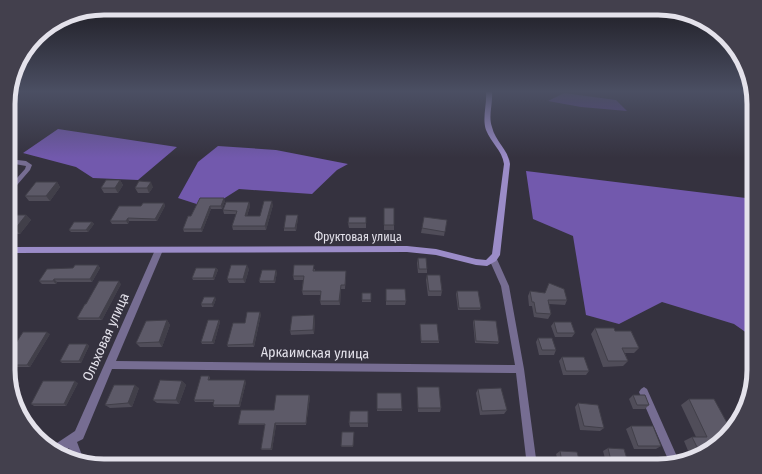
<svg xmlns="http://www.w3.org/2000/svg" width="762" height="474" font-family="'Fira Sans Condensed',sans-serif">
	<rect width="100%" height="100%" fill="#35323f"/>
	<path fill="#564185" d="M 564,93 L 616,100 L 627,111 L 581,107 L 548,101 Z"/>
	<path fill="#7259ad" d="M 58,129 L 177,147 L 138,180 L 93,178 L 76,167 L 23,153 Z
		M 218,146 L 276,150 L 348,164 L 337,170 L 312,194 L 239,189 L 209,208 L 178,198 L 198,162 Z
		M 526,171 L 754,199 L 754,338 L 734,324 L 662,302 L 619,324 L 586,315 L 573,236 L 533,219 Z"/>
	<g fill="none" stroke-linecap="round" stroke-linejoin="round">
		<path fill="#766d92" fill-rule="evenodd" d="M 9,159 L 26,161 L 32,165 L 30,170 L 11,192 L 9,193 L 9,187 L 25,169 L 26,166 L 9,163 Z
			M 159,247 L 162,248 L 163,250 L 116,361 L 515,365 L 501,286 L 489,259 L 490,257 L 496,257 L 509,286 L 524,369 L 537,466 L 527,466 L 516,373 L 112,369 L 83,439 L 77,442 L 83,458 L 82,460 L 72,456 L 69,448 L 61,453 L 51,450 L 51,447 L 75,431 L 155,250 L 156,248 Z
			M 644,387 L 647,389 L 679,461 L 670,464 L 639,392 L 641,389 Z"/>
		<path fill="#9b8cc8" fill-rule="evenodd" d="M 486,92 L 492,92 C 493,104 488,116 492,127 C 495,141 508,149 510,164 L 500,255 L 496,261 L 487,266 L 476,265 L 436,255 L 407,252 L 9,253 L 9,247 L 407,246 L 436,249 L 476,259 L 486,260 L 492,254 L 504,164 C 502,150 491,143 486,130 C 482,118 487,105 486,92 Z"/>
	</g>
	<path fill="#504d59" d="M 120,180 L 123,185 L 118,193 L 104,193 L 101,188 Z
		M 57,182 L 60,187 L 50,201 L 29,201 L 25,196 Z
		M 153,187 L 149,193 L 138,193 L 135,188 Z
		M 200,198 L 225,201 L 222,209 L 211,209 L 202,232 L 184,232 L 183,229 L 191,216 Z
		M 249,202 L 250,206 L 247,216 L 260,216 L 273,205 L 266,230 L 233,230 L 232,226 L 236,214 L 224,214 L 223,210 Z
		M 164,203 L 165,206 L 157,221 L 129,221 L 128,224 L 112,224 L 110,221 L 141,206 Z
		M 384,208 L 394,225 L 394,230 L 384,230 Z
		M 9,215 L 26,215 L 31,220 L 20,234 L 9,234 Z
		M 298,215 L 298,218 L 296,231 L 284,231 L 284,228 Z
		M 366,217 L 366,228 L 349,228 L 348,223 Z
		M 447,220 L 444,236 L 421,233 L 422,228 Z
		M 92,222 L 94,224 L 88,232 L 71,232 L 69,230 Z
		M 418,258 L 427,269 L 427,273 L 418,273 L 417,263 Z
		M 98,265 L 100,268 L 92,282 L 57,282 L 56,284 L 42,284 L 39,281 L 73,268 Z
		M 216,268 L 218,270 L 214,280 L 193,280 L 192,278 Z
		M 249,269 L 245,283 L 229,283 L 227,279 Z
		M 315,269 L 315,271 L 346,275 L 345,289 L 341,289 L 340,305 L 321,305 L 320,301 L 321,295 L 303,295 L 302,291 L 303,280 L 294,280 L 293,276 Z
		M 277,272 L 275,283 L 260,283 L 259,281 Z
		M 427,275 L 442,291 L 441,296 L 428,296 L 426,280 Z
		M 121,284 L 102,320 L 79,320 L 77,318 L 86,304 Z
		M 386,289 L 406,301 L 405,305 L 386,305 Z
		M 457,291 L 481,308 L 480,310 L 458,310 L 456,294 Z
		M 530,291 L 567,300 L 565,305 L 549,304 L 551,314 L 548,319 L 534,317 L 532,306 L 529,306 L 528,296 Z
		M 362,293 L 371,293 L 371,302 L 362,302 Z
		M 216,299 L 213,307 L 202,307 L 201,304 Z
		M 261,314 L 254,347 L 228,347 L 227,345 L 245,323 Z
		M 167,320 L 170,325 L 162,347 L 140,347 L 136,343 Z
		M 219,320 L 220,322 L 214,344 L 202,344 L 201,342 Z
		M 315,320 L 314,334 L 291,335 L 290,331 Z
		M 474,320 L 499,342 L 498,344 L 475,343 L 473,322 Z
		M 554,322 L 575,333 L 572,337 L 555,337 L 551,326 Z
		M 420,324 L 439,341 L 439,343 L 421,343 Z
		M 595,328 L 615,331 L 639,348 L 634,353 L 625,353 L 628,361 L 623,366 L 603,367 L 591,334 Z
		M 50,334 L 30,367 L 9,367 L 9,354 Z
		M 538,338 L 556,350 L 554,355 L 539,355 L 536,342 Z
		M 87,344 L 89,346 L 81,363 L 62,363 L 60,361 Z
		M 562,357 L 589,371 L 586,375 L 563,375 L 559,361 Z
		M 209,376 L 210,378 L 209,380 L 246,382 L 240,407 L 214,407 L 213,405 L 214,402 L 195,402 L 194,400 Z
		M 182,381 L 186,385 L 179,404 L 157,403 L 153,400 Z
		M 78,383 L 66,406 L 34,406 L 31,404 Z
		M 417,387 L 441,408 L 440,412 L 418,412 L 417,391 Z
		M 139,388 L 132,407 L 110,408 L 105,405 Z
		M 478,389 L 507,410 L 504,414 L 480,415 L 476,393 Z
		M 377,393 L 402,409 L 402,411 L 377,411 Z
		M 309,395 L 310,397 L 306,425 L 276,425 L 272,450 L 262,450 L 261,449 L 265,425 L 239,425 L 238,424 L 274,410 Z
		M 633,395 L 649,405 L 645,409 L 633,409 L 629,399 Z
		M 689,399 L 731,430 L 706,453 L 691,458 L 684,441 L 692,437 L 696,437 L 681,405 Z
		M 578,403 L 604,428 L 600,431 L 580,430 L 575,407 Z
		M 368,411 L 368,427 L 350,427 L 349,423 Z
		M 631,426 L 661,446 L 656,449 L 634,449 L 626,429 Z
		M 354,433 L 353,447 L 342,447 L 341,446 Z
		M 608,448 L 629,466 L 607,466 L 603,451 Z
		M 560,451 L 580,463 L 577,466 L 559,465 L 556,454 Z
		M 648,462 L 664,466 L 643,466 L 643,465 Z"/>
	<path fill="#413f49" d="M 9,174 L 14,180 L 9,185 Z
		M 120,180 L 123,185 L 118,193 L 115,188 Z
		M 57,182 L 60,187 L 50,201 L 46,196 Z
		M 151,182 L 153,187 L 149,193 L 147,188 Z
		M 224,198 L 225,201 L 222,209 L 221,206 Z
		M 272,201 L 273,205 L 266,230 L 265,226 Z
		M 249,202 L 250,206 L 246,219 L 245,216 Z
		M 164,203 L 165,206 L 157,221 L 155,219 Z
		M 210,206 L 211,209 L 202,232 L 201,229 Z
		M 26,215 L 31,220 L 20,234 L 15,229 Z
		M 298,215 L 298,218 L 296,231 L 295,228 Z
		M 128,218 L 129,221 L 128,224 L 126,221 Z
		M 92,222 L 94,224 L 88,232 L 86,230 Z
		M 98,265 L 100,268 L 92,282 L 90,279 Z
		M 247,265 L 249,269 L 245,283 L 243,279 Z
		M 216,268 L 218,270 L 214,280 L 213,278 Z
		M 276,270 L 277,272 L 275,283 L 274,281 Z
		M 54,279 L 57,282 L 56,284 L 53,281 Z
		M 119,281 L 121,284 L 102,320 L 99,318 Z
		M 14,282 L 17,285 L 9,295 L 9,289 Z
		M 341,285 L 341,289 L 340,305 L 339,301 Z
		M 215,297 L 216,299 L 213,307 L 212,304 Z
		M 260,312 L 261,314 L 254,347 L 253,344 Z
		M 314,315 L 315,320 L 314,334 L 313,330 Z
		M 167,320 L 170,325 L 162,347 L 159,342 Z
		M 219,320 L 220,322 L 214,344 L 212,342 Z
		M 47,332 L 50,334 L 30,367 L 27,365 Z
		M 87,344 L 89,346 L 81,363 L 79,361 Z
		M 245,380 L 246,382 L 240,407 L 239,405 Z
		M 17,381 L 20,383 L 13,394 L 12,390 Z
		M 75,381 L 78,383 L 66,406 L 64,404 Z
		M 182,381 L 186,385 L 179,404 L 176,400 Z
		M 135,385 L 139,388 L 132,407 L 128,403 Z
		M 309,395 L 310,397 L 306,425 L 306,423 Z
		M 275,423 L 276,425 L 272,450 L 271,449 Z"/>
	<path fill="#5d5a68" stroke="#413f49" d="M 106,180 L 120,180 L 115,188 L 101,188 Z
		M 139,181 L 151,182 L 147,188 L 135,188 Z
		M 36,182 L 57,182 L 46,196 L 25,196 Z
		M 200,198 L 224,198 L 221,206 L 210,206 L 201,229 L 183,229 L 188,216 L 191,216 Z
		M 264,201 L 272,201 L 265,226 L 232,226 L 237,211 L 223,210 L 226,202 L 249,202 L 245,216 L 260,216 Z
		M 143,203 L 164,203 L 155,219 L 128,218 L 126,221 L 110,221 L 119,206 L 141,206 Z
		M 384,208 L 394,208 L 394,225 L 384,225 Z
		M 9,215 L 26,215 L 15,229 L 9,229 Z
		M 286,215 L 298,215 L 295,228 L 284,228 Z
		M 349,217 L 366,217 L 366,223 L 348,223 Z
		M 424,217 L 447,220 L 445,232 L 422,228 Z
		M 74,222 L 92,222 L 86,230 L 69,230 Z
		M 418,258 L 426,258 L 427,269 L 419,269 Z
		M 75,265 L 98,265 L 90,279 L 54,279 L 53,281 L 39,281 L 47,269 L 73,268 Z
		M 231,265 L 247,265 L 243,279 L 227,279 Z
		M 294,265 L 314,265 L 313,271 L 346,271 L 345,285 L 341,285 L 339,301 L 320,301 L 321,291 L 302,291 L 304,276 L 293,276 Z
		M 196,268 L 216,268 L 213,278 L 192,278 Z
		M 262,270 L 276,270 L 274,281 L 259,281 Z
		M 427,275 L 440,275 L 442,291 L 429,291 Z
		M 99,281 L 119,281 L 99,318 L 77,318 L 85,304 L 86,304 Z
		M 9,282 L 14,282 L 9,289 Z
		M 549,283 L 564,289 L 567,300 L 548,300 L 551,314 L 536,313 L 534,302 L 532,302 L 530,291 L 545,293 Z
		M 386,289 L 405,289 L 406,301 L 386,301 Z
		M 457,291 L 478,291 L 481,308 L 459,308 Z
		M 362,293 L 371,293 L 371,300 L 362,300 Z
		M 204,297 L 215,297 L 212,304 L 201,304 Z
		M 247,312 L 260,312 L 253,344 L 227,345 L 233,323 L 245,323 Z
		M 314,315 L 313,330 L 290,331 L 292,316 Z
		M 167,320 L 159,342 L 136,343 L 146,321 Z
		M 208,320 L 219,320 L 212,342 L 201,342 Z
		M 474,320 L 496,321 L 499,342 L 476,341 Z
		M 554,322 L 571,322 L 575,333 L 557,333 Z
		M 420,324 L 437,324 L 439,341 L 421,341 Z
		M 595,328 L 614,328 L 615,331 L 631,331 L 639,348 L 622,348 L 628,361 L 608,361 Z
		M 23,332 L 47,332 L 27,365 L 9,365 L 9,354 Z
		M 538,338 L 552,338 L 556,350 L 542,350 Z
		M 69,344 L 87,344 L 79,361 L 60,361 Z
		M 562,357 L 584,357 L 589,371 L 566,371 Z
		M 201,376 L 209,376 L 208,380 L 245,380 L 239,405 L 213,405 L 214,400 L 194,400 Z
		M 160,380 L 182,381 L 176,400 L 153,400 Z
		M 9,381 L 17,381 L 12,390 L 9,382 Z
		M 43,381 L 75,381 L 64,404 L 31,404 Z
		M 114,385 L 135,385 L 128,403 L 105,405 Z
		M 417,387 L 439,387 L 441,408 L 418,408 Z
		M 501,388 L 507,410 L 482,411 L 478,389 Z
		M 377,393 L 401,393 L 402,409 L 377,409 Z
		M 276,395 L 309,395 L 306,423 L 275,423 L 271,449 L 261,449 L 265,424 L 238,424 L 241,410 L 274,410 Z
		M 633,395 L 645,395 L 649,405 L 637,405 Z
		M 689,399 L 714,399 L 731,430 L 706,453 L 701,455 L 692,437 L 707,437 Z
		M 578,403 L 598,405 L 604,428 L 584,426 Z
		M 350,411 L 368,411 L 368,423 L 349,423 Z
		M 631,426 L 653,426 L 661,446 L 638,446 Z
		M 342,432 L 354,432 L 353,446 L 341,446 Z
		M 608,448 L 624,449 L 629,466 L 612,465 Z
		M 560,451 L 577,452 L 580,463 L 562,462 Z
		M 261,462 L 326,464 L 326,466 L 260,466 Z
		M 648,462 L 669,462 L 670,464 L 664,466 L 649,466 Z
		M 178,464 L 203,464 L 203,466 L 177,466 Z"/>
	<linearGradient id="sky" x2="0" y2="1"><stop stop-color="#1d1c23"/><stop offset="0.58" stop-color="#4b4f63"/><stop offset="1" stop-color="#4b4f63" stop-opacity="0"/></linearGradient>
	<rect width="762" height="158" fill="url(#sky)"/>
	<g text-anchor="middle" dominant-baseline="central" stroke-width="3" stroke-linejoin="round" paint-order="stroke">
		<g font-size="12" fill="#e4e2eb" stroke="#35323f">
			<text x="358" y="237">Фруктовая улица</text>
		</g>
		<g font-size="14" fill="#e4e2eb" stroke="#35323f">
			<text transform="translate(106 337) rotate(-66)">Ольховая улица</text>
			<text transform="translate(315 353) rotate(1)">Аркаимская улица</text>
		</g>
	</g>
	<path d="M0 0H762V474H0ZM104 15H658A89 89 0 0 1 747 104V370A89 89 0 0 1 658 459H104A89 89 0 0 1 15 370V104A89 89 0 0 1 104 15Z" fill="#43404d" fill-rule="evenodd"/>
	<path fill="none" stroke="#e4e2eb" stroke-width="5" d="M104 15H658A89 89 0 0 1 747 104V370A89 89 0 0 1 658 459H104A89 89 0 0 1 15 370V104A89 89 0 0 1 104 15Z"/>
</svg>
